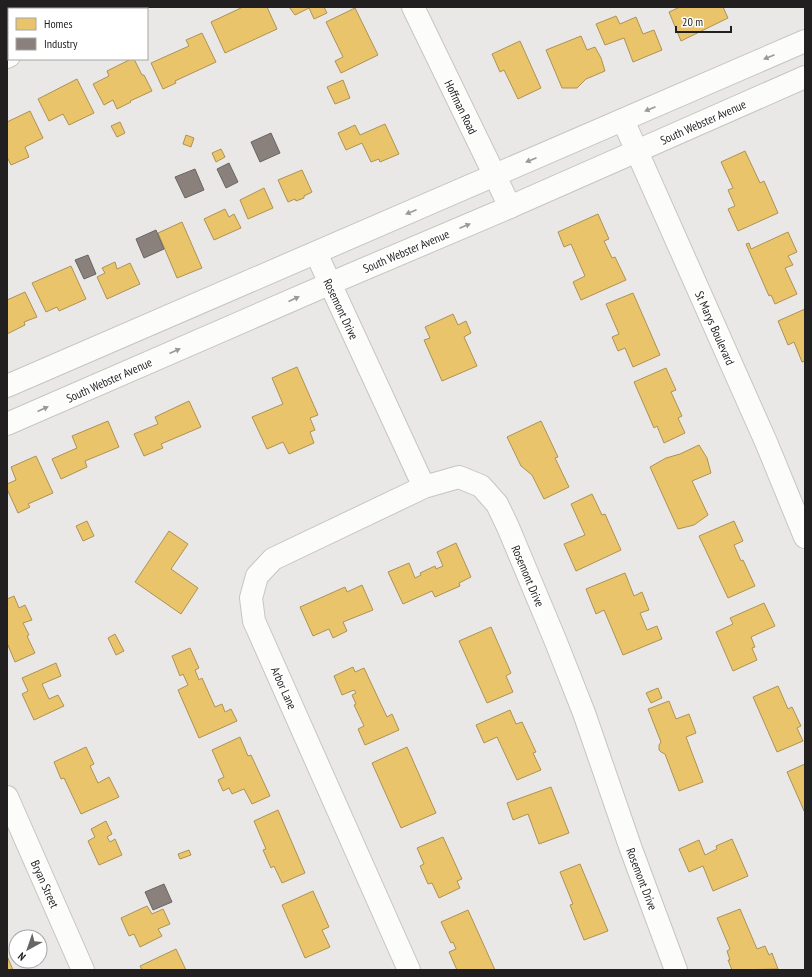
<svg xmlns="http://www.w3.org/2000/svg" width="812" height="977" font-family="'PT Sans Narrow',sans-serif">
	<rect width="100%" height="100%" fill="#eae8e6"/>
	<path fill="#e9c46a" stroke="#ad9254" d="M 243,7 L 267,7 L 277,29 L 225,53 L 211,22 Z
		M 289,7 L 324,7 L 327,13 L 314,19 L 309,8 L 295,15 Z
		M 680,7 L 723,7 L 728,18 L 681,41 L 669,12 Z
		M 355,8 L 378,55 L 341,73 L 335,61 L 343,57 L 326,22 Z
		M 616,16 L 620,24 L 636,17 L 643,34 L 654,30 L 662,50 L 633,62 L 624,38 L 605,45 L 596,24 Z
		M 202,33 L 216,62 L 175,81 L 176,83 L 163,89 L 151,63 L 189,46 L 186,40 Z
		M 581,36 L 587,50 L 595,47 L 601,58 L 605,71 L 586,79 L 577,88 L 562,88 L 546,50 Z
		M 520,41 L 541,88 L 518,99 L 504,70 L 500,72 L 492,54 Z
		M 131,59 L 134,59 L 142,75 L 144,75 L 152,91 L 130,101 L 131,102 L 117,109 L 113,100 L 104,105 L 93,84 L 109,76 L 107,71 Z
		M 77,79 L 94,113 L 69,125 L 63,114 L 49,121 L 38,99 Z
		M 343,80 L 350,98 L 335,104 L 327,87 Z
		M 30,111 L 43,138 L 25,147 L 29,157 L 11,165 L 7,157 L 7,122 Z
		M 120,122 L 125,133 L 117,137 L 111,126 Z
		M 385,124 L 399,154 L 380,162 L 379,159 L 371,162 L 362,143 L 346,150 L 338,133 L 355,125 L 360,135 Z
		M 186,135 L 194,138 L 191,147 L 183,144 Z
		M 221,149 L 225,157 L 216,162 L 212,153 Z
		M 745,151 L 760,183 L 764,181 L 778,213 L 738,231 L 728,209 L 735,206 L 728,190 L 733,188 L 721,162 Z
		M 302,170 L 312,192 L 304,196 L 304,198 L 296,201 L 295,199 L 288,202 L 278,180 Z
		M 264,188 L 273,208 L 248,219 L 240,200 Z
		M 225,209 L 229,217 L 234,214 L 241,228 L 214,240 L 204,219 Z
		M 598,214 L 609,239 L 604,241 L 612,258 L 615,257 L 626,280 L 581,300 L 573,282 L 585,276 L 571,244 L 564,247 L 558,232 Z
		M 182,222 L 202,268 L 177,278 L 158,233 Z
		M 788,232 L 797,252 L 788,256 L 793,265 L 785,268 L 797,294 L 775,304 L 771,295 L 769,296 L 746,244 L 749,243 L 751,249 Z
		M 115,262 L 117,269 L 130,263 L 140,284 L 107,299 L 97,277 L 105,273 L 102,268 Z
		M 71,266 L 86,299 L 59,311 L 57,307 L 46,312 L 32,283 Z
		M 25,292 L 37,317 L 24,322 L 25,325 L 7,334 L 7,300 Z
		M 633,293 L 660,355 L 633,367 L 625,348 L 618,351 L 612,337 L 619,334 L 606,304 Z
		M 805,309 L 805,361 L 802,362 L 794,342 L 788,345 L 778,321 Z
		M 453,314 L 458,325 L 466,321 L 471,333 L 464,337 L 477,366 L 442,381 L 424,340 L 430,338 L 425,327 Z
		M 297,367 L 318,415 L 310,418 L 315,430 L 310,432 L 314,443 L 289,454 L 283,442 L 267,449 L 252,417 L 283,404 L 272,378 Z
		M 666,368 L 676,390 L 671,392 L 682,416 L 678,418 L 685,433 L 664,443 L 657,426 L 654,428 L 634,382 Z
		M 189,401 L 201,427 L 161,444 L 163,448 L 144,456 L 134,434 L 158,424 L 155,417 Z
		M 108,421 L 119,447 L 85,461 L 87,467 L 61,479 L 52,459 L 77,448 L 72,436 Z
		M 541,421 L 558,457 L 555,458 L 569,487 L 544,499 L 532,475 L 521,466 L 507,437 Z
		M 699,445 L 707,458 L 711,473 L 692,481 L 708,515 L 694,525 L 678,529 L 650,467 L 666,458 L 680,454 Z
		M 36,456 L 53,493 L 28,504 L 30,507 L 18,513 L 7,489 L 7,484 L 16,480 L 11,467 Z
		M 592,494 L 602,515 L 605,514 L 621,550 L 576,571 L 564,544 L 585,535 L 571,504 Z
		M 87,521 L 94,536 L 83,541 L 76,526 Z
		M 734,521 L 743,541 L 734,545 L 741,561 L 743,560 L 755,586 L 728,598 L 699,536 Z
		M 169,531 L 188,544 L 171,569 L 198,588 L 181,614 L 135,582 Z
		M 456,543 L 471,577 L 459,583 L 460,586 L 435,597 L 432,591 L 403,604 L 388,572 L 409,563 L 415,578 L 421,575 L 420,573 L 435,566 L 436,569 L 443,566 L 437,552 Z
		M 625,573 L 634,596 L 642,592 L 649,610 L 640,613 L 647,630 L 657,626 L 662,639 L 623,655 L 604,610 L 596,614 L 586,589 Z
		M 362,585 L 373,610 L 343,622 L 347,631 L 333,638 L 329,629 L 313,636 L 300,607 L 345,587 L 347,592 Z
		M 14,596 L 19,608 L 25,605 L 32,620 L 23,623 L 29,635 L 27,636 L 35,653 L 15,662 L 7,643 L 7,599 Z
		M 764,603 L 775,626 L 751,637 L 755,647 L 752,648 L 757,660 L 733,671 L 716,632 L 733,624 L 730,618 Z
		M 491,627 L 511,673 L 506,676 L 513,692 L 487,703 L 459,641 Z
		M 115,634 L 124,651 L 116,655 L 108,638 Z
		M 190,648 L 199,668 L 195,670 L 199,680 L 202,678 L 215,707 L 222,704 L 225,712 L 231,709 L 237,721 L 199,738 L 178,690 L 188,685 L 183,674 L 180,676 L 172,656 Z
		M 56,663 L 61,676 L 42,684 L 49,699 L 58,695 L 64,706 L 34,720 L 22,694 L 28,691 L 22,678 Z
		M 353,667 L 355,672 L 364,668 L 387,717 L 392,714 L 399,730 L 365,745 L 358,729 L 364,726 L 354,705 L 356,704 L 352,695 L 356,693 L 354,690 L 342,695 L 334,676 Z
		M 778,686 L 788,709 L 792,707 L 801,726 L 797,728 L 803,741 L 777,752 L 753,697 Z
		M 658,688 L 662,698 L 651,703 L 646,693 Z
		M 669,701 L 676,719 L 689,714 L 696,733 L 686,737 L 703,782 L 679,791 L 665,754 L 661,752 L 659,750 L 659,745 L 661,742 L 648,709 Z
		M 510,710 L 516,724 L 522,722 L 536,752 L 533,753 L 541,770 L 517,780 L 497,737 L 484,743 L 476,725 Z
		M 240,737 L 248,756 L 251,755 L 270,796 L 252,804 L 244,789 L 232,794 L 229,788 L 223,791 L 218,780 L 224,777 L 212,750 Z
		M 86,747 L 94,764 L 90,766 L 98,783 L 109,777 L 119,797 L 81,814 L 64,778 L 61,779 L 54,762 Z
		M 407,747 L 436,813 L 401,828 L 372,763 Z
		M 805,764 L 805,813 L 787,772 Z
		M 551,787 L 569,833 L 539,844 L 528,814 L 513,820 L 507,803 Z
		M 278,810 L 305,873 L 282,883 L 274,866 L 271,868 L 263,850 L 266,849 L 254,821 Z
		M 106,821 L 112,834 L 107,837 L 110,842 L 115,839 L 122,855 L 99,865 L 88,841 L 95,837 L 91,829 Z
		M 443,837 L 462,879 L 457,881 L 460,888 L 439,898 L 432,883 L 428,884 L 420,866 L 424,864 L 417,848 Z
		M 732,839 L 748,876 L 713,891 L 703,866 L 689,872 L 679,849 L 699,840 L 705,855 L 717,849 L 716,846 Z
		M 189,850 L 191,855 L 180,859 L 178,854 Z
		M 580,864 L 608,931 L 584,940 L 570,905 L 573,904 L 560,872 Z
		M 313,891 L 329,927 L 322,930 L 330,947 L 305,958 L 282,905 Z
		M 147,906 L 152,914 L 163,909 L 170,924 L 158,929 L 162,936 L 140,947 L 134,934 L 129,936 L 121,918 Z
		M 740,909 L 757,949 L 765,946 L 769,955 L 772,953 L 778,969 L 732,970 L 728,960 L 730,960 L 727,951 L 730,949 L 717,918 Z
		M 468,910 L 495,970 L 457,970 L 449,952 L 456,949 L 453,942 L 451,943 L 441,922 Z
		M 176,949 L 186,970 L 142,970 L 140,966 Z
		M 7,956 L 13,970 L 7,970 Z"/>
	<path fill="#8a817c" stroke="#6a6460" d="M 271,133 L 280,153 L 260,162 L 251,142 Z
		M 229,163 L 238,182 L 226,188 L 217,169 Z
		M 195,169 L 204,190 L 185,198 L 175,177 Z
		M 156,230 L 164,249 L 144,258 L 136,239 Z
		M 88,255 L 96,274 L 84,279 L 75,260 Z
		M 164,884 L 172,902 L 153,910 L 145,892 Z"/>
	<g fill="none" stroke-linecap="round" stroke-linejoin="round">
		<defs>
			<path id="minor" d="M 413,7 L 510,207
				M 112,9 L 116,7
				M 7,57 L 9,56
				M 623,120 L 766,442 L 805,537
				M 316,253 L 424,487
				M 7,797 L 83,970
				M 409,970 L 254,621 L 251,598 L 257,576 L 273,559 L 424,487 L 459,477 L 481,486 L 497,504 L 508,527 L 556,642 L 584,713 L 631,849 L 676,970"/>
			<path id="major" d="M 7,386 L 805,41
				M 7,424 L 329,284 L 510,207 L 805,77"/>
		</defs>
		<use href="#minor" stroke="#c7c5c4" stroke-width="24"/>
		<use href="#major" stroke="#c7c5c4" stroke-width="24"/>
		<use href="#minor" stroke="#fcfcfb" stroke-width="22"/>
		<use href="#major" stroke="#fcfcfb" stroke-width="22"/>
	</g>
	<defs><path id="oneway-solid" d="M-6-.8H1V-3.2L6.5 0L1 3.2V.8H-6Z"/></defs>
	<g fill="#999998">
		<use href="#oneway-solid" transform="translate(769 57) rotate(157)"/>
		<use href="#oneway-solid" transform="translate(650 109) rotate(157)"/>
		<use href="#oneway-solid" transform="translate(531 160) rotate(157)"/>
		<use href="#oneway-solid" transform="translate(411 212) rotate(157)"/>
		<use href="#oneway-solid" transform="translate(465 226) rotate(-23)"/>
		<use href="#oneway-solid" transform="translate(294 299) rotate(-24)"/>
		<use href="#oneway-solid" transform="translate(175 351) rotate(-24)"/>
		<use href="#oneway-solid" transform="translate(43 409) rotate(-24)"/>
	</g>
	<g text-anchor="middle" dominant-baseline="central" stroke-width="4" stroke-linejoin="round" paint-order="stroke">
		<g font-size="12" fill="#211f1f" stroke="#fff">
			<text transform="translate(461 107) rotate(64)">Hoffman Road</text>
			<text transform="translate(703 122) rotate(-24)">South Webster Avenue</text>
			<text transform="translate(406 251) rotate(-23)">South Webster Avenue</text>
			<text transform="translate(341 309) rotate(65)">Rosemont Drive</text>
			<text transform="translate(715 328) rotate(66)">St Marys Boulevard</text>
			<text transform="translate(109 380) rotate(-24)">South Webster Avenue</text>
			<text transform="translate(528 576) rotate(67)">Rosemont Drive</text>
			<text transform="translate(284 688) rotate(66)">Arbor Lane</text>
			<text transform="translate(642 879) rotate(69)">Rosemont Drive</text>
			<text transform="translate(45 884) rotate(66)">Bryan Street</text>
		</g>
	</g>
	<rect width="812" height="977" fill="none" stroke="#211f1f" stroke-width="16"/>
	<rect x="8" y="8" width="140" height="52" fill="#ffffff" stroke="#a6a5a5"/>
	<rect x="16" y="18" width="20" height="12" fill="#e9c46a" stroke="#a6a5a5"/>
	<text x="44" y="28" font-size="12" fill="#211f1f">Homes</text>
	<rect x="16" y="38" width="20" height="12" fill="#8a817c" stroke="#a6a5a5"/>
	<text x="44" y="48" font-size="12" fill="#211f1f">Industry</text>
	<g transform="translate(28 949) rotate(220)"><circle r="19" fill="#ffffff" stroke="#a6a5a5"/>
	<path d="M0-3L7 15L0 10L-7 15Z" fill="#676565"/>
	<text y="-6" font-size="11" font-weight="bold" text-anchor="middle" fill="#211f1f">N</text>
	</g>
	<path d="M676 26v6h55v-6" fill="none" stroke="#211f1f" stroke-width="2"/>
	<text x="682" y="26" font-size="12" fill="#211f1f" stroke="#ffffff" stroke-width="3" paint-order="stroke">20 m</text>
</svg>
